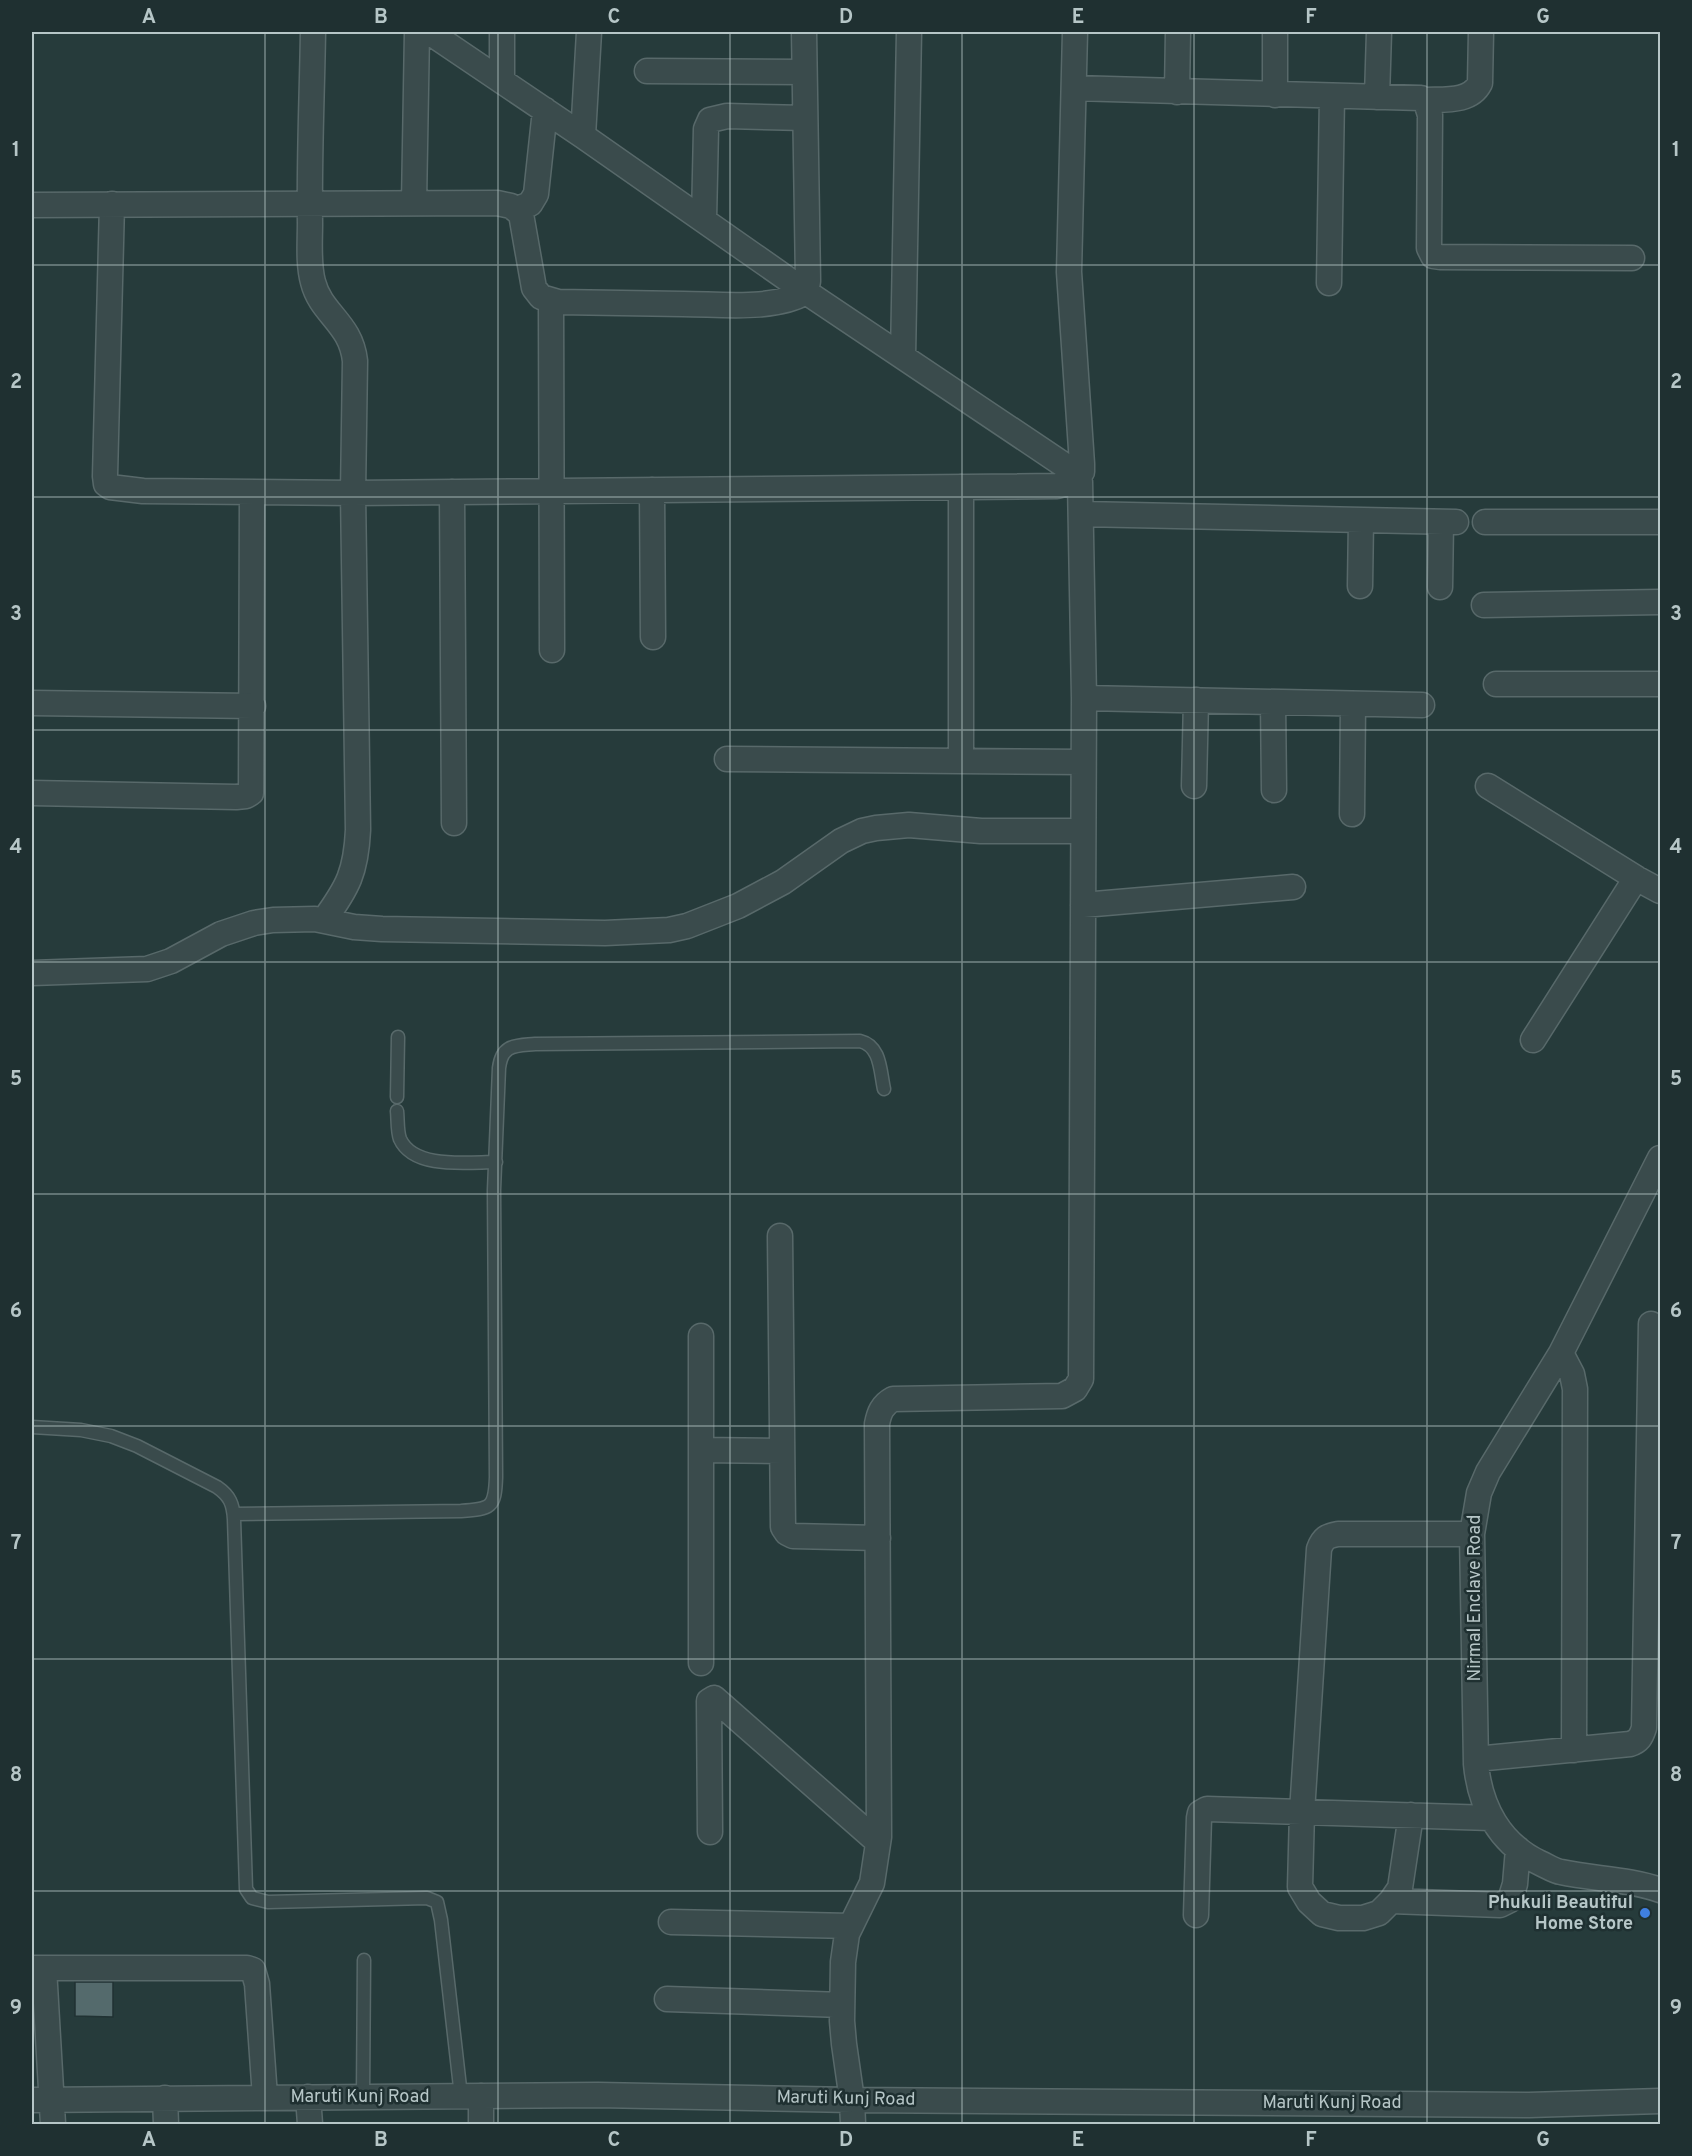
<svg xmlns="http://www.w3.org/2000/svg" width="1692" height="2156" font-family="Overpass,sans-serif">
	<rect width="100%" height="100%" fill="#263b3b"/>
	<path fill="#546a6c" stroke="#213233" stroke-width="1.5" d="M 75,1982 L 113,1982 L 113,2017 L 75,2016 Z"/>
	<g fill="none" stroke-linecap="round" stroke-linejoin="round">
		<defs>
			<path id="lane" d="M 397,1097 L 398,1037
				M 397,1111 C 398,1120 397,1131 400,1139 C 414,1170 469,1162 496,1162
				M 32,1427 L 81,1430 L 111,1436 L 137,1446 L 217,1487 C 230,1496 233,1504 234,1519 L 246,1889 L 252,1898 L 268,1902 L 427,1898 L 437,1902 L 441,1920 L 461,2096
				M 234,1514 L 461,1511 C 491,1509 495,1508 496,1477 L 494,1190 L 499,1068 C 502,1044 515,1046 535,1044 L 860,1041 C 881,1046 880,1071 884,1089
				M 363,2097 L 364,1960"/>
			<path id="street" d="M 313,32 C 312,95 309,159 310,223 C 310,242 308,264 313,282 C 321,314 351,323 355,361 L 353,493 L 358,830 C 356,872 348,887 324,920
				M 429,32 L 583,136 L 806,292 L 1064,465 L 1079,478 L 1080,482 L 1084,698 L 1081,1379 L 1075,1389 L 1062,1396 L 893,1399 C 882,1405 879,1413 877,1424 L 879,1837 L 872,1883 L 847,1934 L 843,1962 L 842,2021 L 844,2044 L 852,2100 L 853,2124
				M 1275,32 L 1275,95
				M 647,71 L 804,72
				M 502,80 L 502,32
				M 1074,88 L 1421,98 L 1426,102 L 1430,115 L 1429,248 L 1433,256 L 1440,257 L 1632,258
				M 1177,92 L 1178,32
				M 1377,97 L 1379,32
				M 1424,100 C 1444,99 1470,103 1480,83 L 1481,32
				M 583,136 L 589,32
				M 414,203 L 417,32
				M 112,204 L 105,476 L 106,484 L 110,487 L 143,491 L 353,493 L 1057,486 L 1075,481 L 1082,472 L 1082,464 L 1069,272 L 1075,32
				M 32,205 L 497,203 L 511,206 L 521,214 L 534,288 L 541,297 L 558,302 C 599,303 641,303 683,304 C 720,304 773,311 806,292 L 808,281 L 804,32
				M 517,209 L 530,204 L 536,194 L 545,110
				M 704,220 L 706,129 L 710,120 L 727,116 L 805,118
				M 1329,283 L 1332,96
				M 551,302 L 552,650
				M 903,357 L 909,32
				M 961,487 L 961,761
				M 652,490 L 653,637
				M 452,492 L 454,823
				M 1081,514 L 1456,522
				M 1485,522 L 1660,522
				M 1360,586 L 1361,520
				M 1440,587 L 1441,522
				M 1484,605 L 1660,602
				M 1496,684 L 1660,684
				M 1084,698 L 1422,705
				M 1273,702 L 1274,790
				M 32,703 L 253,706
				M 727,759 L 1083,762
				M 1194,786 L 1196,700
				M 1488,786 L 1636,878 L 1660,891
				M 32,793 L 236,797 L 246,796 L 251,793 L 252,493
				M 1352,814 L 1353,704
				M 1083,905 L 1293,887
				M 32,973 L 147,969 L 171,961 L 221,934 L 254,923 L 273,920 L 315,919 L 354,927 L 382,929 L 605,933 L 669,930 L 687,926 L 738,906 L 783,882 L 841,841 L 862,831 L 876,828 L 909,825 L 981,831 L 1083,831
				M 1533,1040 L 1636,878
				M 1660,1158 L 1561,1353 L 1488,1472 L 1479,1493 L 1472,1534 L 1476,1764 C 1480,1807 1500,1844 1540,1863 C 1547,1866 1554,1871 1561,1872 C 1593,1879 1630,1879 1660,1890
				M 780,1236 L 783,1527 L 787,1533 L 793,1536 L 878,1538
				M 701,1336 L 701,1663
				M 1561,1353 L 1572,1374 L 1575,1389 L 1574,1750
				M 701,1450 L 782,1451
				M 1476,1759 L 1630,1744 C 1639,1741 1641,1737 1644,1728 L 1651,1324
				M 1411,1815 L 1400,1888 L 1391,1901 L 1379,1913 L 1363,1918 L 1339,1918 L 1322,1914 L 1309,1902 L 1300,1887 L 1302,1812 L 1319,1549 C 1323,1538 1327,1536 1338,1534 L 1472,1534
				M 710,1832 L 709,1701 L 714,1698 L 878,1842
				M 1391,1901 L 1500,1905 L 1510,1900 L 1515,1884 L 1518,1849
				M 1196,1915 L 1199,1818 L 1200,1813 L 1207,1809 L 1491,1818
				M 671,1922 L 851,1926
				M 32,1968 L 247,1968 L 253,1970 L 257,1984 L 265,2097
				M 44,1968 L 53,2124
				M 667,1999 L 842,2005
				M 481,2096 L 481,2124
				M 308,2097 L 310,2124
				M 165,2098 L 166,2124
				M 32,2100 L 598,2095 L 852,2100 L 1529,2105 L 1660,2101"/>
		</defs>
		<use href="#lane" stroke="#58696a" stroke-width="15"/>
		<use href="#street" stroke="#58696a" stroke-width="27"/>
		<use href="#lane" stroke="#3a4b4c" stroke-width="12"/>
		<use href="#street" stroke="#3a4b4c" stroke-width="24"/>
	</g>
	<path fill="none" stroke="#b6c6c7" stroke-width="1.5" stroke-opacity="0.55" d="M 265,32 L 265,2124M 498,32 L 498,2124M 730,32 L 730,2124M 962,32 L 962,2124M 1194,32 L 1194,2124M 1427,32 L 1427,2124M 32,265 L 1660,265M 32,497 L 1660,497M 32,730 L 1660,730M 32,962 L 1660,962M 32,1194 L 1660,1194M 32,1426 L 1660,1426M 32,1659 L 1660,1659M 32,1891 L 1660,1891"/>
	<circle fill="#3f7fe0" stroke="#1f3031" stroke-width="2" cx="1645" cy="1913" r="6"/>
	<g text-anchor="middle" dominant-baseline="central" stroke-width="5" stroke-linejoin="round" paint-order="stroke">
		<g font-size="18" fill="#b6c6c7" stroke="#1f3031">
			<text transform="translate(1475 1598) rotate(-90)">Nirmal Enclave Road</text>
			<text x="360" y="2097">Maruti Kunj Road</text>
			<text transform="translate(846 2099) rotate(1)">Maruti Kunj Road</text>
			<text x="1332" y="2103">Maruti Kunj Road</text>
		</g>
		<g font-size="18" font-weight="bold" fill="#b6c6c7" stroke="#1f3031" text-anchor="end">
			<text x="1633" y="1903">Phukuli Beautiful<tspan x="1633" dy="21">Home Store</tspan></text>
		</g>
	</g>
	<rect width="1692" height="2156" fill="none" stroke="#1f3031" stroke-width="66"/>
	<rect x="33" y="33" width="1626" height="2090" fill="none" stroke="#b6c6c7" stroke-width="2"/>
	<g font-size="20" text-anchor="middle" font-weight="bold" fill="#b6c6c7">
		<text x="149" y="23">A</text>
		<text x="381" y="23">B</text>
		<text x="614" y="23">C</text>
		<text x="846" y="23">D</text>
		<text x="1078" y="23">E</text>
		<text x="1311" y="23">F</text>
		<text x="1543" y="23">G</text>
		<text x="16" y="156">1</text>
		<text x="1676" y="156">1</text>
		<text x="16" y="388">2</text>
		<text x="1676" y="388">2</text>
		<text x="16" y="620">3</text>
		<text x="1676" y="620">3</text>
		<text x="16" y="853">4</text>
		<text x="1676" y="853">4</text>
		<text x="16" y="1085">5</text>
		<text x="1676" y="1085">5</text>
		<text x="16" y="1317">6</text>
		<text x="1676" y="1317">6</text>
		<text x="16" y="1549">7</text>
		<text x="1676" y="1549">7</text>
		<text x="16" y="1781">8</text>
		<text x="1676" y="1781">8</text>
		<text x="16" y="2014">9</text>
		<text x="1676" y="2014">9</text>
		<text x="149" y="2146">A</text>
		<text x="381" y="2146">B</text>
		<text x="614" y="2146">C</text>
		<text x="846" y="2146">D</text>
		<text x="1078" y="2146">E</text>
		<text x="1311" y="2146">F</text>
		<text x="1543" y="2146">G</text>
	</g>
</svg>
